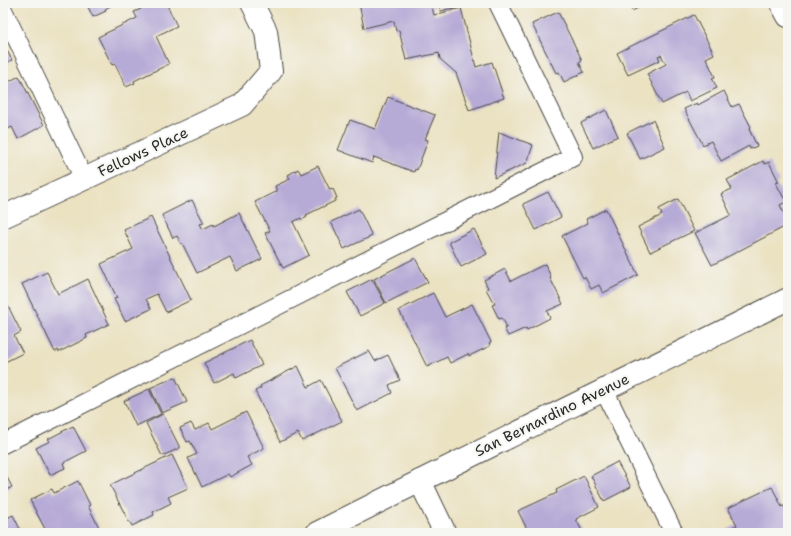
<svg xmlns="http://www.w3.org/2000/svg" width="791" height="536" font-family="'Shantell Sans',sans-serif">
	<rect width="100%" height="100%" fill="#f6f6f2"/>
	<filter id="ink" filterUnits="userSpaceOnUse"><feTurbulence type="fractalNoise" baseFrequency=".025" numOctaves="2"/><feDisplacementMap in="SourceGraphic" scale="8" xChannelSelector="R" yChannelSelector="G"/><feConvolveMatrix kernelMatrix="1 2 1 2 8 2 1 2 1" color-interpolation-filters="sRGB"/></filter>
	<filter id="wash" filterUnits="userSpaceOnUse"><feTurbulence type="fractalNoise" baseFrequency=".012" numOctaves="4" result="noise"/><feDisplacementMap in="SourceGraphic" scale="16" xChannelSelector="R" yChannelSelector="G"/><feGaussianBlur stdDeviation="0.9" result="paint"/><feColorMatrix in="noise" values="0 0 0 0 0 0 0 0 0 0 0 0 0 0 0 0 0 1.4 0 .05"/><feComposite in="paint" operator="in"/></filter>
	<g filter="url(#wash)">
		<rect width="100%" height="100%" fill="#ebe2c2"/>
		<g id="blocks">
			<path fill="#b6aad6" d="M 86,3 L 116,3 L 105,9 L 106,11 L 93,17 Z
				M 147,3 L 166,3 L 177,26 L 156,36 L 169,64 L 134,81 L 135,83 L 126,87 L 115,64 L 112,65 L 98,37 L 137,18 L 134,12 L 141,9 L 139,6 Z
				M 359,3 L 460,3 L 461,6 L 441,11 L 439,5 L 432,7 L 434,15 L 461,8 L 476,67 L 492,62 L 504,98 L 469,110 L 456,73 L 440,59 L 439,53 L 406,60 L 399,30 L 396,31 L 394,21 L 364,28 Z
				M 628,3 L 648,3 L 632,11 Z
				M 558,12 L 582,60 L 579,62 L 584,72 L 564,82 L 559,72 L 556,73 L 532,24 Z
				M 694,15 L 714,54 L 706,58 L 715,77 L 712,78 L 717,88 L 690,101 L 686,92 L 662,104 L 647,74 L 666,64 L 661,55 L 658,56 L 660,60 L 628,75 L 617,53 Z
				M 3,43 L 12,60 L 3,64 Z
				M 19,76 L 44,125 L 18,139 L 12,127 L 8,129 L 3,120 L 3,85 Z
				M 724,91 L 732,107 L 739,104 L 751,127 L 749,129 L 757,146 L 750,149 L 749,146 L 721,161 L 711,141 L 703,145 L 684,109 L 697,103 L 698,105 Z
				M 388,97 L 435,115 L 425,139 L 428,140 L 417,170 L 415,169 L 414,172 L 374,157 L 372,163 L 338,150 L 350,120 L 375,129 Z
				M 606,110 L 618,136 L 593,148 L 581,123 Z
				M 653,120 L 665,147 L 640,159 L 627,133 Z
				M 499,132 L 533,145 L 527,163 L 494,178 Z
				M 763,161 L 765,164 L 769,162 L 779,182 L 776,183 L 786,202 L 780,205 L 788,222 L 788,225 L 712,265 L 695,233 L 731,215 L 721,194 L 732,189 L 727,180 Z
				M 318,166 L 330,190 L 333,189 L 337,198 L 335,199 L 335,201 L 306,215 L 307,217 L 302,220 L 301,218 L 293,222 L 309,255 L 283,268 L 265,233 L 270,231 L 255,202 L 277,191 L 275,186 L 290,179 L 288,175 L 298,169 L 301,174 Z
				M 548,192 L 561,217 L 536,230 L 523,204 Z
				M 678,199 L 694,231 L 650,252 L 638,227 L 662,215 L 659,209 Z
				M 192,200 L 204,223 L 200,224 L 203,229 L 213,224 L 214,226 L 239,213 L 262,259 L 237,271 L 230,257 L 197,273 L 182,243 L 181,244 L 177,236 L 173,238 L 162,215 Z
				M 359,209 L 372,236 L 344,249 L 331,222 Z
				M 606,209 L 638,275 L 603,293 L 599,285 L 591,289 L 585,277 L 583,278 L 562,236 L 588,223 L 586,219 Z
				M 151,217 L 191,300 L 166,312 L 157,294 L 146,299 L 151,309 L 125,321 L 114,299 L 117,298 L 101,264 L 133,249 L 124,230 Z
				M 474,229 L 487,254 L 461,267 L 449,242 Z
				M 415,258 L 428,282 L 386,303 L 374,279 Z
				M 545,264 L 551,277 L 550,278 L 563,304 L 547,311 L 550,318 L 527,330 L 526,328 L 508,336 L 504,328 L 507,327 L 502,318 L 499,319 L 492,305 L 495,304 L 494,301 L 493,302 L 486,289 L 488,288 L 484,280 L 505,269 L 511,281 Z
				M 47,272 L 58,294 L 88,279 L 109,324 L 86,335 L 87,338 L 59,352 L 58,350 L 55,352 L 22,284 Z
				M 372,279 L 385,303 L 360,316 L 347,292 Z
				M 433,293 L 445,317 L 472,304 L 491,342 L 489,343 L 490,346 L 469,356 L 468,354 L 450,363 L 447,357 L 427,367 L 399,310 Z
				M 5,300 L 21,332 L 14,336 L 23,353 L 3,363 L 3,302 Z
				M 250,340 L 262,365 L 236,378 L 234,373 L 214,383 L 204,363 Z
				M 369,351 L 375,361 L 388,355 L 400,380 L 389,385 L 392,393 L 357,411 L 335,368 Z
				M 298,366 L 308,387 L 321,380 L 342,421 L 302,441 L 298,433 L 280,442 L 255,391 L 261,388 L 260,386 Z
				M 175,377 L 187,402 L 162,413 L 150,388 Z
				M 149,389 L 161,414 L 136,426 L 124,401 Z
				M 246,412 L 264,448 L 247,457 L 252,465 L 230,477 L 228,474 L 202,487 L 188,458 L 197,454 L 190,441 L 187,442 L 180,428 L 191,423 L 195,430 L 209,423 L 212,429 Z
				M 163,414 L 180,448 L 162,456 L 146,423 Z
				M 73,426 L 86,451 L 63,463 L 65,468 L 50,475 L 36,448 L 50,441 L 48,439 Z
				M 172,455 L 188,488 L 168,497 L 171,503 L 153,512 L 154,515 L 132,526 L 130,522 L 129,522 L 110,485 Z
				M 617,462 L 631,487 L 604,501 L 591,476 Z
				M 3,470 L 12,487 L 3,492 Z
				M 584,476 L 599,507 L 576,519 L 583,533 L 529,533 L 518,511 L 557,493 L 556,490 Z
				M 78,481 L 90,505 L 88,506 L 102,533 L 47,533 L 30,500 L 52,489 L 54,493 Z
				M 772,487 L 782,507 L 788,504 L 788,533 L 721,533 L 737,525 L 728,508 Z
				M 13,515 L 22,533 L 3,533 L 3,520 Z"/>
		</g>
	</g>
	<g filter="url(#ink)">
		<use href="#blocks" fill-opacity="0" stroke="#484642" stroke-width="1"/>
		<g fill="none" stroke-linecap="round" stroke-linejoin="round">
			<defs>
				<path id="service" d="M 3,10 L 84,179
					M 604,390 L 674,533
					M 3,444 L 573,157 L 498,3"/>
				<path id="minor" d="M 3,217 L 242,105 L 271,71 L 266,31 L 252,3
					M 420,481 L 445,533"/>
				<path id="secondary" d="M 317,533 L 420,481 L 788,299"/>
				<path id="primary" d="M 781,3 L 788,16"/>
			</defs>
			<use href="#service" stroke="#484642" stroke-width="20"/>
			<use href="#minor" stroke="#484642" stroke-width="24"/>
			<use href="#secondary" stroke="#484642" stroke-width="24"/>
			<use href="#primary" stroke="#484642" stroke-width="24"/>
			<use href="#service" stroke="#fff" stroke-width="18"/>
			<use href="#minor" stroke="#fff" stroke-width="22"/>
			<use href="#secondary" stroke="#fff" stroke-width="22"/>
			<use href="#primary" stroke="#fff" stroke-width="22"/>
		</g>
	</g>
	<g text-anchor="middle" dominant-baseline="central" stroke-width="4" stroke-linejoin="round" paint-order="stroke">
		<g font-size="15" fill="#2b2b2b" stroke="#f6f6f2">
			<text transform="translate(143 152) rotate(-25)">Fellows Place</text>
			<text transform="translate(552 415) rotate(-26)">San Bernardino Avenue</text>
		</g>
	</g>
	<rect width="791" height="536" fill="none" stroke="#f6f6f2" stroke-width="16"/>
</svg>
